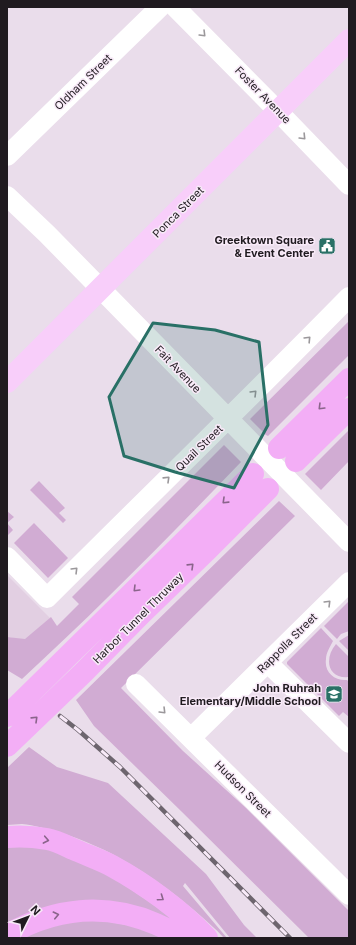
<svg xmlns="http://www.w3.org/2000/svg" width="356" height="945" font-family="Inter,sans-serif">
	<rect width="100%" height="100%" fill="#eaddeb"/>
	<path fill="#e2cfe2" d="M 7,575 L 50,618 L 25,640 L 7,637 Z"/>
	<path fill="#d1acd3" d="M 349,321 L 349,355 L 268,436 L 266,435 L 250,419 Z
		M 349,430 L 349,461 L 321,490 L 305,474 Z
		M 224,445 L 241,462 C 170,536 98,609 22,679 L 7,670 L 7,637 L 25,639 L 51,617 L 57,626 L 79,604 L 72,597 Z
		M 39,481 L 65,508 L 59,513 L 66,520 L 63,523 L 30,490 Z
		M 279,501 L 295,516 L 121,688 L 183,751 L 246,808 L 349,911 L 349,938 L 309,938 L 182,812 L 94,726 L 76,700 Z
		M 7,511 L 14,517 L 7,523 L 13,530 L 7,536 Z
		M 34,523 L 68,558 L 48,578 L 14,543 Z
		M 349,601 L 349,631 L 341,634 L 337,639 L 324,626 Z
		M 321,628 L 333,641 C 330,647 326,653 326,659 C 324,672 334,681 347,680 L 349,682 L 349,717 L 343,712 L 339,716 L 287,664 L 287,662 Z
		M 349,635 L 349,651 L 339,641 Z
		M 336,644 L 349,657 L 349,677 C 327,679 324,658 336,644 Z
		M 29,747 L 57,767 L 108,783 L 206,874 L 244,925 L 257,938 L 230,938 L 185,883 L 183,886 L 227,938 L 224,938 C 215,928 205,920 195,911 C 155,877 109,847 58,832 C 47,829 34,825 22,824 C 17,824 12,825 7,825 L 7,768 Z
		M 7,844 L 53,849 L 114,878 L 182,924 L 146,912 L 7,926 Z
		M 99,920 L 138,927 L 165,938 L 21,938 L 55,925 L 77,921 Z"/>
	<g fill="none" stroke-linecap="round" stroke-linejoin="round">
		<path stroke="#fff" stroke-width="20" d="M 175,7 L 267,100 L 349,185
			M 7,156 L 160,7
			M 7,196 L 47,234 L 349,542
			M 7,557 L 47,598 C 148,497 250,398 349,297
			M 268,663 L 349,743
			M 136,684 L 349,895
			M 191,738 L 349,582"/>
		<path stroke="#f8cefa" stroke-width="22" d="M 7,382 L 349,40"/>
		<path stroke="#f3aef6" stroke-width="22" d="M 279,448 L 349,379
			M 296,461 L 349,409
			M 7,716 L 253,474
			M 7,746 L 84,672 L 142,613 L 207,550 L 268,489
			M 7,837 C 18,836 36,837 47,839 C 58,841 68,847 78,851 C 89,856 101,860 112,866 C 145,884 181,910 207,938
			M 7,935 C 54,908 105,902 156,924 C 165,928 174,932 183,938"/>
		<defs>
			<path id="rail" d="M 60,716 L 78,730 L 120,767 L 290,938"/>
		</defs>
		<use href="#rail" stroke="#6d656e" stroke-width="4.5"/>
		<use href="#rail" stroke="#f8eaf8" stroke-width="3" stroke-dasharray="9" stroke-linecap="butt"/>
	</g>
	<defs><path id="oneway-chevron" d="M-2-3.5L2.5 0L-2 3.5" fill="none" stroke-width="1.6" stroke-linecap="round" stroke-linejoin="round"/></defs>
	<g stroke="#9b989b">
		<use href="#oneway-chevron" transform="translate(203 34) rotate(45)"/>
		<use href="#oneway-chevron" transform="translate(303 137) rotate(46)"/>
		<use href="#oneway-chevron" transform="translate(308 339) rotate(-46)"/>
		<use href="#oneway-chevron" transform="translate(254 393) rotate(-45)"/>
		<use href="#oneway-chevron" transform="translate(167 479) rotate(-44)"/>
		<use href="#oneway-chevron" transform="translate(75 570) rotate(-45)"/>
		<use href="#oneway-chevron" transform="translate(328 603) rotate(-45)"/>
		<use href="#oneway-chevron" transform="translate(163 711) rotate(45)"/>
	</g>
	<g stroke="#8a648b">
		<use href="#oneway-chevron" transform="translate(321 407) rotate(135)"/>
		<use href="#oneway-chevron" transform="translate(225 501) rotate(136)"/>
		<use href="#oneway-chevron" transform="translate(191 566) rotate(-44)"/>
		<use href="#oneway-chevron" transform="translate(136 589) rotate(135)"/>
		<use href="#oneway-chevron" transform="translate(35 719) rotate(-44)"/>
		<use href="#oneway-chevron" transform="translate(46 840) rotate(11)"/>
		<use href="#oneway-chevron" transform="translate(161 898) rotate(35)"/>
		<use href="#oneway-chevron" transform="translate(56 915) rotate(-13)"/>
	</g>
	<path fill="#297066" fill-opacity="0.2" stroke="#297066" stroke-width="3" stroke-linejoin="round" d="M 153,323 L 215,330 L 259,342 L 268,425 L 234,488 L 175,472 L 124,456 L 109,397 Z"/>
	<defs>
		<symbol id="civic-square" viewBox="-11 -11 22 22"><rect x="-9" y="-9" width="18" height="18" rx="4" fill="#297066" stroke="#f8eaf8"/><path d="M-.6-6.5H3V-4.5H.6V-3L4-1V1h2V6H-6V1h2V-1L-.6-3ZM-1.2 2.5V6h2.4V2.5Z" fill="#fff"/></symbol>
		<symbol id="school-square" viewBox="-11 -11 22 22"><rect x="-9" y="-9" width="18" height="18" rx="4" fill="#297066" stroke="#f8eaf8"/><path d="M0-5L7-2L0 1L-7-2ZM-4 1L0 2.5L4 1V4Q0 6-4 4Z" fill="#fff"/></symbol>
	</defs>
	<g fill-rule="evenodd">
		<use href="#civic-square" x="317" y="236" width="20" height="20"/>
		<use href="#school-square" x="324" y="684" width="20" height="20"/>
	</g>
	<g text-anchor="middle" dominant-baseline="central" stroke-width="3" stroke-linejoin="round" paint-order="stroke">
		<g font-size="11" fill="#201b20" stroke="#f8eaf8">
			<text transform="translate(83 82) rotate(-44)">Oldham Street</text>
			<text transform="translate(263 95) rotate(46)">Foster Avenue</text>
			<text transform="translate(178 212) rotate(-45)">Ponca Street</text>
			<text transform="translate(178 369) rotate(46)">Fait Avenue</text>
			<text transform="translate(199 448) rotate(-44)">Quail Street</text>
			<text transform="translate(138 618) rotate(-45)">Harbor Tunnel Thruway</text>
			<text transform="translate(287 643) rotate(-45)">Rappolla Street</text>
			<text transform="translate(243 789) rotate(45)">Hudson Street</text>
		</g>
		<g font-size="11" font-weight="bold" fill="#201b20" stroke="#f8eaf8" text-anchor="end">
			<text x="314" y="240">Greektown Square<tspan x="314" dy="13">&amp; Event Center</tspan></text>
			<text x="321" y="688">John Ruhrah<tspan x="321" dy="13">Elementary/Middle School</tspan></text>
		</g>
	</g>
	<rect width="356" height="945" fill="none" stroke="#201b20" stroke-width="16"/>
	<g transform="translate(28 917) rotate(48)" stroke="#f8eaf8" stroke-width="3" paint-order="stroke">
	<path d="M0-3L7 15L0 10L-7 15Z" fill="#201b20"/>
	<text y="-6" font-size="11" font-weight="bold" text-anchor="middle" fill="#201b20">N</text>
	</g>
</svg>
